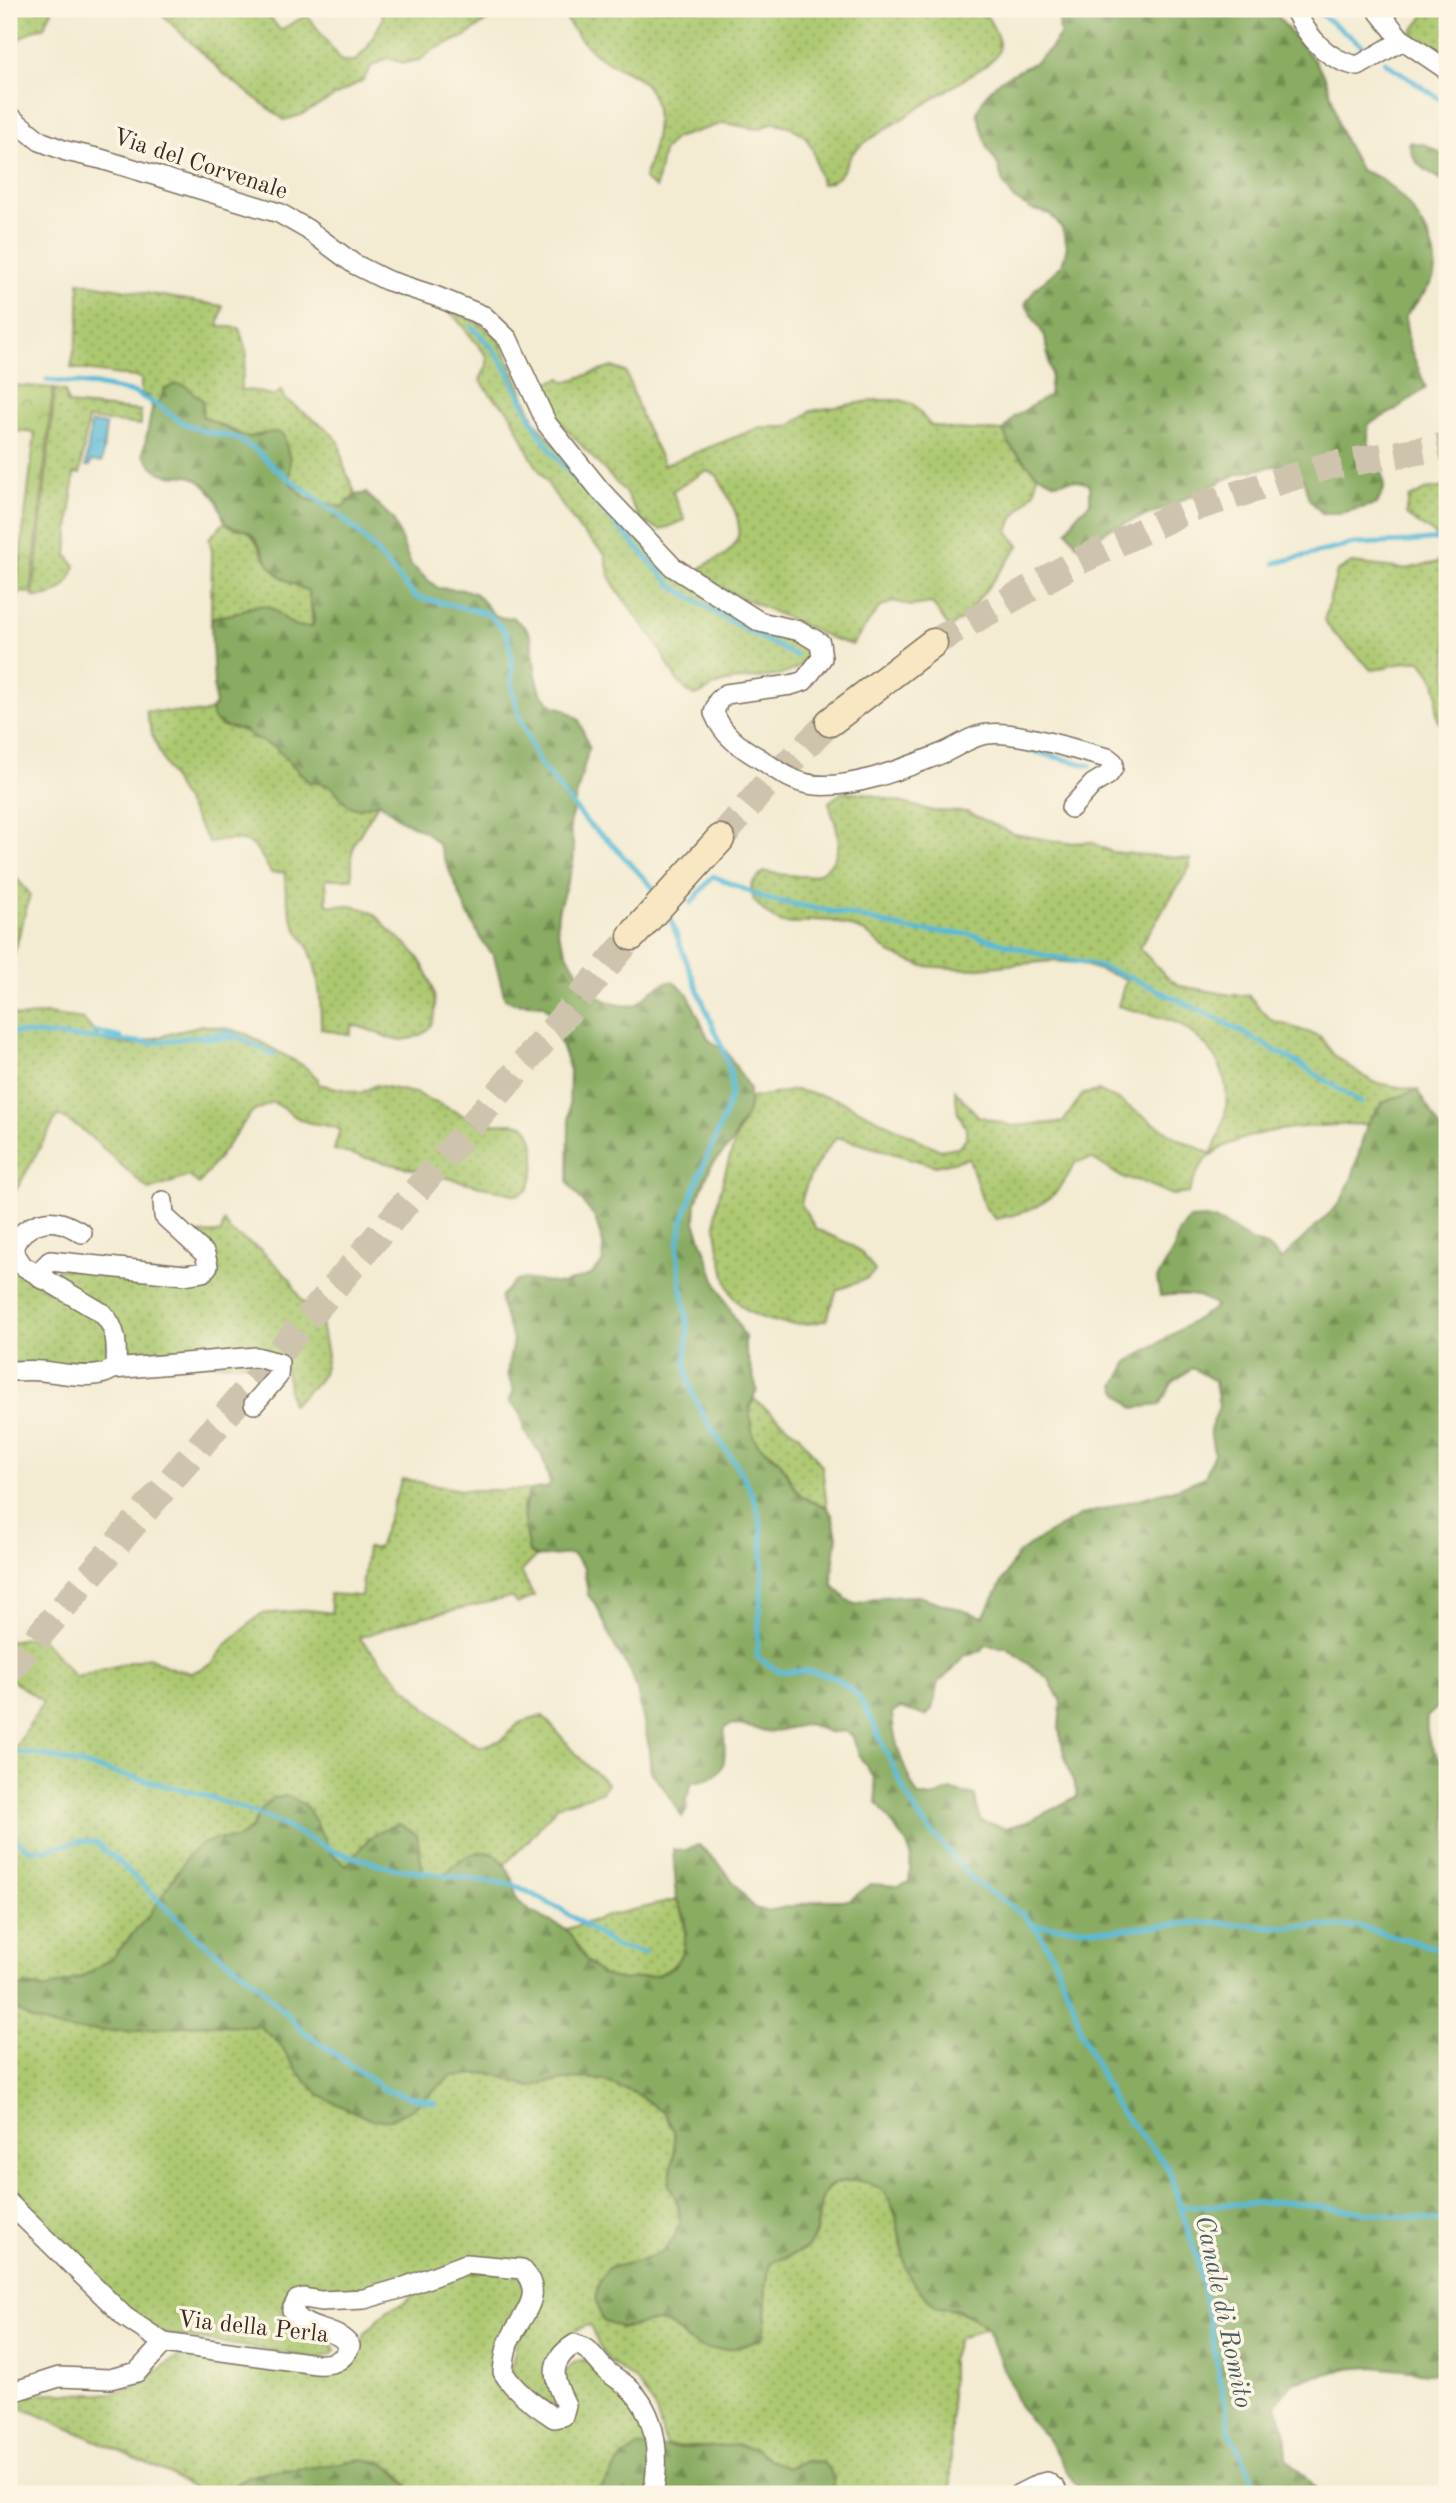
<svg xmlns="http://www.w3.org/2000/svg" width="1456" height="2503" font-family="'Old Standard TT',serif">
	<defs>
		<pattern id="grass-dots" width="8" height="8" patternUnits="userSpaceOnUse" patternTransform="scale(1.75)"><rect width="8" height="8" fill="#acc86f"/><path d="M2 2h.1M6 6h.1" fill="none" stroke="#8da35b" stroke-width="1.8" stroke-linecap="round"/></pattern>
		<pattern id="forest-firs" width="22" height="20" patternUnits="userSpaceOnUse" patternTransform="scale(1.75)"><rect width="22" height="20" fill="#89ac62"/><path d="M5 1l3.5 6h-7zM16 11l3.5 6h-7z" fill="#718c50"/></pattern>
		<pattern id="park-crowns" width="20" height="18" patternUnits="userSpaceOnUse" patternTransform="scale(1.75)"><rect width="20" height="18" fill="#acc86f"/><path d="M2 6a3 3 0 1 1 6 0M12 15a3 3 0 1 1 6 0" fill="none" stroke="#8da35b"/></pattern>
		<pattern id="water-ripples" width="26" height="14" patternUnits="userSpaceOnUse" patternTransform="scale(1.75)"><rect width="26" height="14" fill="#59bad7"/><path d="M2 4q2-2 4 0t4 0M15 11q2-2 4 0t4 0" fill="none" stroke="#4b97ae"/></pattern>
	</defs>
	<rect width="100%" height="100%" fill="#fcf5e5"/>
	<filter id="ink" filterUnits="userSpaceOnUse"><feTurbulence type="fractalNoise" baseFrequency=".0143" numOctaves="2"/><feDisplacementMap in="SourceGraphic" scale="14" xChannelSelector="R" yChannelSelector="G"/><feConvolveMatrix kernelMatrix="1 2 1 2 8 2 1 2 1" color-interpolation-filters="sRGB"/></filter>
	<filter id="wash" filterUnits="userSpaceOnUse"><feTurbulence type="fractalNoise" baseFrequency=".00686" numOctaves="4" result="noise"/><feDisplacementMap in="SourceGraphic" scale="28" xChannelSelector="R" yChannelSelector="G"/><feGaussianBlur stdDeviation="1.57" result="paint"/><feColorMatrix in="noise" values="0 0 0 0 0 0 0 0 0 0 0 0 0 0 0 0 0 1.4 0 .05"/><feComposite in="paint" operator="in"/></filter>
	<g filter="url(#wash)">
		<rect width="100%" height="100%" fill="#f3ebd2"/>
		<path fill="url(#grass-dots)" stroke="#747946" stroke-width="2" d="M 9,9 L 53,9 L 43,28 L 36,29 L 9,45 Z
			M 156,9 L 264,9 L 280,30 L 307,15 L 342,61 L 355,61 L 367,48 L 383,19 L 381,9 L 501,9 L 466,36 L 434,49 L 420,60 L 404,63 L 387,58 L 372,66 L 363,80 L 301,115 L 284,120 L 225,75 Z
			M 561,9 L 982,9 C 989,19 1004,41 998,53 C 995,58 988,63 985,66 L 867,141 C 863,144 857,148 853,153 C 843,167 843,181 821,184 L 813,150 L 805,136 L 791,127 L 774,122 L 758,129 L 724,123 L 675,138 L 663,151 L 656,188 L 644,179 C 653,151 667,110 645,84 C 635,72 616,68 603,59 C 586,48 569,27 561,9 Z
			M 1429,9 L 1447,9 L 1447,59 L 1417,39 L 1412,32 Z
			M 79,282 L 223,306 L 218,326 L 239,328 L 247,354 L 240,390 L 255,391 L 274,396 L 281,391 L 285,399 L 327,429 L 339,442 L 344,467 L 356,495 L 342,507 L 307,499 L 290,483 L 290,459 L 260,434 L 248,438 L 202,416 L 203,401 L 160,401 L 152,409 L 149,396 L 141,394 L 141,378 L 71,368 L 79,325 Z
			M 439,305 L 479,323 L 498,336 L 536,423 L 654,555 L 788,635 L 808,645 L 813,653 C 788,685 762,673 726,682 C 715,684 706,692 695,696 L 688,692 L 676,679 L 654,639 L 619,593 L 610,578 L 605,554 L 580,530 L 555,495 L 532,459 L 510,412 L 491,395 L 480,380 L 487,365 L 487,356 L 455,317 Z
			M 612,367 L 626,372 L 643,421 L 664,465 L 761,427 L 789,427 L 811,411 L 877,400 L 900,400 L 913,404 L 930,425 L 950,429 L 1003,431 L 1011,447 L 1037,474 L 1035,491 L 1013,518 L 1008,532 L 1019,546 L 965,617 L 949,628 L 932,603 L 911,606 L 894,601 L 879,608 L 852,645 L 831,638 L 721,588 L 700,569 C 708,562 715,561 724,555 C 756,533 728,499 717,475 L 706,471 L 672,491 L 685,520 L 661,530 L 642,522 L 625,492 L 551,413 L 536,387 L 561,378 L 565,382 Z
			M 55,389 L 65,391 L 68,404 L 141,411 L 141,425 L 88,419 L 80,474 L 74,473 L 67,555 L 75,566 C 70,588 55,598 33,597 Z
			M 1447,487 L 1447,732 C 1431,716 1439,709 1437,690 C 1435,678 1428,670 1421,661 C 1401,659 1391,669 1371,670 C 1356,652 1337,640 1324,621 L 1337,572 L 1352,563 L 1405,569 L 1438,562 L 1446,546 C 1435,531 1420,526 1406,515 L 1409,498 L 1425,490 Z
			M 225,522 L 235,529 L 247,530 C 257,540 258,547 265,558 C 276,575 290,584 309,591 L 313,626 C 296,630 284,621 272,608 L 249,607 L 238,613 L 215,617 L 211,623 L 212,551 L 209,538 Z
			M 9,553 L 20,554 L 16,593 L 19,594 L 18,598 L 9,596 Z
			M 211,710 L 213,718 L 221,726 L 244,730 L 253,738 L 275,747 L 310,783 C 344,781 335,805 357,808 C 364,808 373,804 379,802 L 355,842 L 352,853 L 352,879 L 326,879 L 327,905 C 343,905 361,905 374,914 C 380,918 384,925 389,930 C 397,937 406,943 413,951 C 433,975 453,1031 408,1039 C 389,1043 370,1027 352,1025 L 350,1035 L 321,1029 C 321,1003 320,979 311,954 C 309,945 302,938 297,930 C 289,913 284,891 285,872 L 271,873 C 254,839 246,836 209,843 C 187,802 155,758 146,711 L 203,713 Z
			M 843,792 L 865,793 L 933,811 L 967,812 L 1014,834 L 1067,843 L 1091,842 L 1111,852 L 1190,859 L 1190,867 L 1139,948 L 1166,976 L 1180,986 L 1231,995 L 1248,995 L 1271,1020 L 1320,1036 L 1333,1054 L 1361,1075 L 1376,1083 L 1417,1090 L 1382,1103 L 1367,1124 C 1320,1126 1247,1125 1210,1156 C 1199,1165 1194,1180 1189,1193 L 1172,1195 L 1140,1181 L 1123,1178 L 1093,1159 L 1076,1162 C 1070,1171 1065,1182 1057,1191 C 1043,1207 1015,1216 995,1219 L 984,1206 L 969,1158 L 936,1166 L 837,1137 C 821,1155 805,1180 801,1204 L 816,1229 L 848,1243 L 862,1253 L 875,1271 C 867,1282 850,1284 837,1290 L 826,1320 C 793,1330 741,1322 728,1286 C 724,1276 723,1264 720,1254 C 717,1238 714,1222 717,1206 C 721,1184 729,1159 736,1138 C 741,1124 749,1113 750,1098 L 796,1090 L 837,1099 L 940,1150 L 958,1147 L 966,1138 L 966,1128 L 958,1113 L 955,1090 L 978,1116 L 1012,1126 L 1063,1122 L 1083,1094 L 1100,1091 L 1120,1101 L 1177,1138 L 1211,1154 C 1233,1110 1235,1066 1193,1034 C 1187,1030 1181,1024 1175,1022 C 1157,1015 1137,1012 1118,1006 L 1126,979 L 1078,963 L 1051,961 L 969,969 L 922,966 L 891,954 L 865,932 L 849,926 L 832,921 L 815,920 L 798,924 L 781,923 L 767,914 L 754,901 L 751,885 L 763,872 C 786,873 819,886 833,860 C 837,853 840,843 838,834 C 836,823 831,813 829,802 Z
			M 9,869 L 30,894 L 9,972 Z
			M 9,1013 L 19,1017 L 47,1014 L 83,1019 L 102,1041 L 131,1045 L 201,1025 L 229,1029 L 246,1034 L 304,1066 L 318,1079 L 318,1084 L 361,1093 L 376,1085 L 415,1093 L 482,1124 L 512,1123 L 525,1125 C 539,1143 537,1169 528,1190 L 517,1195 L 334,1150 L 340,1129 C 329,1125 318,1125 307,1122 C 294,1119 286,1107 272,1102 L 251,1113 L 199,1184 L 189,1176 L 149,1190 L 83,1130 L 58,1115 L 9,1203 Z
			M 224,1222 L 231,1232 L 261,1250 L 290,1279 L 301,1300 L 312,1309 L 321,1323 L 327,1356 L 323,1373 L 318,1381 L 292,1405 C 287,1390 290,1377 283,1364 L 131,1363 L 125,1357 L 122,1331 L 51,1274 L 58,1269 L 207,1277 L 196,1234 L 221,1233 Z
			M 9,1268 L 100,1319 L 109,1335 L 107,1359 L 91,1370 L 9,1364 Z
			M 754,1399 L 799,1435 L 822,1466 L 827,1507 C 819,1503 809,1502 802,1496 C 790,1486 788,1470 778,1459 C 773,1453 765,1451 760,1446 C 748,1433 746,1413 754,1399 Z
			M 402,1479 L 461,1490 L 530,1490 L 523,1507 L 529,1552 L 536,1557 L 521,1572 L 534,1596 L 517,1604 L 511,1597 L 410,1620 L 359,1638 C 396,1677 433,1722 480,1747 L 502,1740 L 519,1723 L 543,1716 L 588,1767 L 607,1783 L 602,1792 L 557,1806 L 528,1841 L 506,1863 C 475,1846 466,1855 442,1877 L 422,1873 L 417,1835 L 369,1838 L 347,1866 L 331,1854 L 315,1820 L 259,1813 L 251,1829 L 236,1839 L 217,1839 L 177,1871 L 169,1887 L 150,1914 L 113,1957 L 82,1977 L 46,1989 L 28,1985 L 10,1989 L 16,2009 L 126,2031 L 204,2024 L 260,2027 L 278,2042 L 298,2072 L 322,2097 L 339,2104 L 409,2111 L 451,2076 L 492,2073 L 530,2087 L 548,2082 L 584,2078 L 602,2080 L 637,2094 L 652,2104 L 665,2114 L 674,2131 L 675,2149 L 669,2185 L 678,2203 L 680,2222 L 674,2238 L 662,2252 L 643,2260 L 608,2268 L 620,2329 C 651,2323 663,2314 687,2340 L 767,2318 L 764,2281 L 770,2263 C 781,2258 801,2254 809,2245 C 830,2221 804,2185 850,2181 C 905,2176 894,2238 907,2270 C 913,2283 928,2297 937,2308 C 958,2309 970,2315 986,2327 L 958,2339 L 951,2360 L 951,2494 L 834,2494 L 834,2478 L 804,2461 L 787,2468 L 770,2460 L 755,2449 L 666,2446 L 655,2408 L 636,2381 L 608,2360 L 599,2346 L 590,2325 C 576,2327 567,2339 557,2349 L 558,2407 C 534,2398 527,2388 511,2369 L 531,2268 L 404,2279 L 345,2294 L 297,2293 L 286,2296 C 269,2328 309,2335 332,2345 L 335,2350 L 331,2355 L 315,2358 L 160,2333 L 136,2321 L 42,2229 L 9,2189 L 9,1753 L 13,1752 L 43,1702 L 9,1678 L 9,1641 L 42,1635 L 42,1639 L 75,1677 L 149,1657 L 168,1667 L 191,1673 L 212,1664 L 226,1645 L 261,1614 L 309,1610 L 332,1613 L 329,1594 L 361,1596 L 367,1548 L 378,1548 Z
			M 677,1900 C 693,1939 687,1973 640,1979 C 628,1980 614,1981 603,1975 C 586,1967 576,1944 566,1929 L 611,1915 Z
			M 461,2271 L 517,2273 L 528,2287 L 505,2341 L 493,2354 C 495,2364 495,2380 500,2387 C 509,2400 554,2427 568,2424 C 578,2410 568,2394 563,2379 C 568,2366 574,2359 587,2360 L 632,2399 L 652,2447 L 623,2457 L 601,2488 L 592,2494 L 413,2494 L 398,2472 L 382,2461 L 264,2472 L 247,2477 L 232,2487 L 235,2494 L 204,2494 L 166,2472 L 37,2414 L 20,2408 L 9,2411 L 9,2401 C 17,2399 26,2395 35,2394 C 64,2390 94,2398 123,2391 C 149,2385 163,2359 189,2354 L 326,2376 L 342,2371 L 357,2360 L 365,2333 L 389,2309 L 405,2303 L 420,2288 Z"/>
		<path fill="url(#forest-firs)" stroke="#626b40" stroke-width="2" fill-rule="evenodd" d="M 1055,9 L 1274,9 C 1286,33 1310,50 1323,74 C 1332,90 1334,108 1339,126 C 1343,141 1354,156 1360,170 C 1367,173 1375,175 1381,179 C 1408,199 1441,241 1434,276 C 1430,290 1413,305 1405,317 L 1409,345 L 1426,388 L 1394,411 L 1368,424 L 1368,441 L 1373,458 L 1382,472 L 1384,489 L 1377,504 L 1341,513 L 1322,513 L 1309,499 L 1304,481 L 1292,469 L 1273,466 L 1237,474 L 1161,510 L 1109,529 L 1096,539 L 1078,546 L 1067,531 L 1077,515 L 1090,503 L 1090,484 L 1073,480 L 1055,483 L 1037,474 L 1011,447 L 1003,431 L 1015,416 L 1049,395 L 1051,375 L 1045,337 L 1025,304 L 1035,289 L 1062,265 L 1067,246 L 1062,228 L 1050,214 L 1031,209 L 1014,199 L 1003,183 L 998,165 L 988,149 L 977,112 L 986,94 L 1000,80 L 1036,62 L 1049,50 L 1060,35 L 1059,16 Z
			M 1409,142 L 1426,145 L 1447,157 L 1447,183 C 1426,169 1414,169 1409,142 Z
			M 175,384 L 186,386 L 203,401 L 202,416 C 211,420 241,438 249,437 C 264,436 266,429 283,434 L 290,459 L 290,483 L 307,499 L 342,507 L 356,495 L 366,493 L 393,519 L 411,565 L 428,580 L 438,588 L 466,590 L 476,594 L 494,615 L 503,618 L 512,617 L 526,628 L 531,637 L 536,675 L 541,693 L 554,706 L 564,709 L 579,720 L 589,747 L 570,821 C 569,833 574,841 574,852 C 574,879 553,904 558,931 C 559,937 564,945 566,951 C 580,980 599,1010 636,1005 C 648,994 657,984 673,981 L 688,994 L 709,1040 L 726,1051 L 749,1088 L 749,1107 L 746,1116 L 731,1144 L 711,1166 L 696,1202 L 695,1222 L 717,1285 L 745,1337 L 745,1348 L 757,1390 L 749,1408 L 753,1436 L 758,1444 L 780,1462 L 794,1487 L 801,1495 L 810,1501 L 827,1507 L 832,1515 L 837,1536 L 832,1575 L 833,1585 L 846,1599 L 855,1604 L 882,1597 L 918,1596 L 983,1617 L 1017,1555 L 1037,1540 L 1082,1515 L 1181,1487 L 1205,1477 L 1214,1453 L 1210,1430 L 1219,1407 L 1215,1381 L 1192,1368 L 1172,1383 L 1160,1405 L 1133,1408 L 1118,1392 L 1115,1385 L 1128,1362 L 1216,1307 C 1202,1292 1179,1294 1160,1296 L 1157,1279 L 1174,1249 L 1178,1233 L 1189,1219 L 1206,1218 L 1223,1223 L 1252,1241 L 1269,1247 L 1281,1260 L 1340,1203 L 1352,1178 L 1367,1124 L 1382,1103 L 1417,1090 L 1447,1139 L 1447,1698 L 1427,1717 C 1425,1741 1432,1749 1447,1768 L 1447,2375 L 1373,2367 L 1345,2369 L 1293,2382 L 1276,2404 L 1285,2430 L 1287,2458 L 1321,2494 L 1084,2494 L 1074,2483 L 1046,2436 L 1021,2410 L 986,2327 L 972,2316 L 956,2309 L 937,2308 C 927,2297 912,2286 907,2270 C 894,2232 905,2176 845,2181 C 809,2184 826,2225 809,2245 C 801,2254 781,2258 770,2263 C 761,2290 769,2310 763,2338 C 741,2349 710,2356 689,2341 C 678,2333 672,2322 657,2322 C 631,2322 631,2334 603,2321 C 593,2297 593,2289 608,2268 L 643,2260 L 662,2252 L 674,2238 L 680,2222 L 678,2203 L 669,2185 L 675,2149 L 674,2131 L 665,2114 L 637,2094 L 602,2080 L 584,2078 L 548,2082 L 530,2087 L 492,2073 L 451,2076 L 409,2111 L 391,2119 L 371,2120 L 322,2097 L 298,2072 L 278,2042 L 260,2027 L 204,2024 L 126,2031 L 67,2030 L 31,2020 L 16,2009 L 10,1989 L 28,1985 L 46,1989 L 82,1977 L 113,1957 L 150,1914 L 188,1856 L 201,1844 L 217,1839 L 236,1839 L 251,1829 L 259,1813 L 272,1798 L 289,1796 L 305,1805 L 315,1820 L 331,1854 L 347,1865 C 366,1843 369,1831 400,1824 L 417,1835 L 423,1873 L 442,1877 C 450,1870 458,1860 468,1856 C 501,1840 513,1875 517,1900 L 531,1912 L 566,1929 L 588,1962 L 602,1975 L 623,1980 L 659,1975 L 674,1967 L 683,1951 L 686,1933 L 684,1916 L 677,1900 L 673,1849 L 684,1851 L 699,1845 L 720,1865 L 754,1908 L 767,1911 L 823,1900 L 850,1900 L 871,1884 L 898,1886 L 909,1882 L 911,1856 L 907,1844 L 877,1803 L 874,1778 L 860,1757 L 852,1735 L 844,1731 L 831,1733 L 808,1724 L 771,1732 L 734,1724 L 725,1727 C 722,1757 734,1777 692,1782 L 686,1800 L 687,1809 L 682,1817 L 666,1791 L 651,1771 L 648,1742 L 637,1690 L 631,1672 L 615,1647 L 597,1606 L 588,1595 L 584,1568 L 572,1554 L 536,1557 L 529,1552 C 524,1526 520,1515 530,1490 L 549,1487 L 550,1483 L 542,1456 L 524,1430 L 520,1411 L 509,1402 L 514,1390 L 507,1374 L 513,1340 L 501,1304 L 501,1296 L 514,1282 L 524,1279 L 562,1284 L 591,1275 L 603,1262 L 603,1244 L 595,1218 L 568,1183 L 570,1070 L 549,1011 L 543,1005 L 514,1003 L 505,999 L 494,956 L 482,941 L 468,914 L 438,844 L 426,832 L 401,820 L 379,802 C 373,804 364,808 357,808 C 335,805 344,781 310,783 L 275,747 L 253,738 L 244,730 L 221,726 L 213,718 L 211,710 L 215,704 L 211,623 L 214,617 C 222,616 230,615 237,613 C 246,610 253,604 264,606 C 285,610 286,632 313,626 L 314,617 L 308,591 C 290,583 272,575 264,555 C 260,547 258,539 250,533 C 243,527 233,530 226,523 C 222,518 221,509 218,503 C 215,496 207,487 201,482 C 179,465 167,491 143,454 L 152,409 L 160,401 L 164,390 ZM 986,1645 L 1007,1648 L 1049,1679 L 1061,1702 L 1059,1729 L 1064,1754 L 1078,1796 L 1030,1821 L 1005,1828 L 980,1820 L 975,1795 L 951,1790 L 932,1798 L 918,1796 C 904,1770 893,1742 892,1713 L 901,1708 L 926,1716 L 932,1709 L 938,1682 L 953,1670 L 964,1655 L 982,1651 Z
			M 737,2445 L 755,2449 L 770,2460 L 787,2468 L 804,2461 L 824,2463 L 834,2478 L 834,2494 L 592,2494 L 601,2488 L 623,2457 L 638,2447 L 698,2448 Z
			M 362,2459 C 391,2463 397,2471 413,2494 L 235,2494 L 232,2487 C 260,2468 275,2472 306,2468 C 325,2466 343,2462 362,2459 Z"/>
		<path fill="url(#park-crowns)" stroke="#747946" stroke-width="2" d="M 9,385 L 53,388 L 31,593 L 16,592 L 35,433 L 9,430 Z"/>
		<path fill="url(#water-ripples)" stroke="#4a727a" stroke-width="2" d="M 91,423 L 106,425 L 102,462 L 91,461 L 90,466 L 86,466 Z"/>
		<g fill="none" stroke-linecap="round" stroke-linejoin="round">
			<path stroke="#59bad7" stroke-width="5" d="M 1317,9 L 1319,13 L 1362,45
				M 1385,62 L 1447,104
				M 472,327 L 489,344 L 503,362 L 538,431 L 553,453 L 597,504 L 674,587 L 726,619 L 796,656
				M 47,380 L 96,385 L 135,393 L 159,406 L 181,422 L 206,432 L 233,437 L 256,450 L 276,469 L 342,517 L 362,536 L 416,597 L 487,613 L 506,632 L 512,659 L 512,686 L 518,713 L 539,763 L 590,826 L 608,840 L 658,893
				M 1275,563 L 1354,544 L 1409,542 L 1447,538
				M 996,742 L 1091,766
				M 691,903 L 713,876 L 767,899 L 856,916 L 909,930 L 970,934 L 1044,955 L 1091,964 L 1130,977 L 1220,1020 L 1303,1066 L 1361,1103
				M 668,910 C 680,949 697,987 712,1024 C 721,1044 733,1068 731,1090 C 729,1108 720,1125 714,1141 C 701,1172 682,1213 678,1246 C 676,1274 687,1303 688,1331 C 689,1341 685,1352 686,1363 C 689,1417 739,1453 756,1504 C 770,1546 758,1612 757,1657 L 780,1672 L 807,1671 L 834,1677 L 856,1693 L 870,1717 L 906,1794 L 921,1820 L 975,1882 L 1023,1914 L 1041,1935 L 1054,1959 L 1074,2006 L 1081,2032 L 1115,2105 L 1168,2167 L 1198,2262 L 1230,2433 L 1261,2494
				M 94,1031 L 121,1038
				M 9,1032 L 151,1043 L 229,1032 L 274,1055
				M 204,1039 L 235,1038
				M 9,1751 L 47,1756 L 196,1793 L 265,1816 L 333,1851 L 393,1868 L 515,1885 L 562,1910 L 617,1947 L 645,1953
				M 9,1835 L 27,1848 L 44,1850 L 81,1841 L 95,1842 L 119,1862 L 195,1936 L 256,1982 L 302,2030 L 385,2090 L 435,2103
				M 1032,1925 L 1111,1930 L 1206,1922 L 1275,1927 L 1357,1926 L 1433,1947 L 1447,1946
				M 1180,2207 L 1282,2202 L 1447,2222"/>
		</g>
	</g>
	<g filter="url(#ink)">
		<g fill="none" stroke-linecap="round" stroke-linejoin="round">
			<path stroke="#cec4ae" stroke-width="28" stroke-dasharray="28 14" stroke-linecap="butt" d="M 933,643 L 1075,563 L 1187,510 L 1327,466 L 1447,446
				M 720,839 L 764,787 L 830,722
				M 9,1671 L 632,936"/>
			<defs>
				<path id="street" d="M 1294,9 C 1308,37 1326,60 1358,66 L 1396,44 L 1400,38 L 1379,12 L 1379,9
					M 1400,38 L 1447,70
					M 9,116 L 40,141 L 66,151 L 101,159 L 279,213 L 307,229 L 354,264 L 386,280 L 435,296 L 484,316 L 508,339 L 547,424 L 600,490 L 673,567 L 760,622 L 800,631 L 820,643 L 822,658 L 804,681 L 791,685 L 726,694 L 718,701 L 714,713 C 724,737 740,747 762,760 C 775,769 789,779 804,783 C 841,794 908,767 943,753 C 958,747 972,735 988,734 C 1016,730 1078,751 1108,758 L 1113,762 L 1113,768 L 1108,775 L 1093,784 L 1071,808
					M 42,1279 L 45,1266 L 50,1261 L 185,1275 L 203,1272 L 208,1266 L 205,1254 L 164,1216 L 163,1201
					M 113,1369 L 256,1357 L 279,1363 L 278,1376 L 254,1404
					M 9,1371 C 20,1371 31,1370 42,1371 C 61,1373 104,1383 116,1365 C 117,1344 117,1328 102,1313 L 23,1266 L 13,1251 C 16,1231 41,1217 61,1223 C 68,1225 75,1229 82,1233
					M 9,2203 L 125,2317 L 164,2343 L 316,2364 C 332,2365 343,2362 350,2346 C 336,2326 305,2333 292,2310 L 297,2300 L 304,2298 L 321,2301 L 364,2299 L 402,2288 L 466,2264 L 522,2269 C 548,2297 518,2318 508,2344 C 505,2353 504,2362 503,2372 C 515,2392 535,2405 554,2418 L 563,2416 L 566,2405 C 553,2380 547,2361 575,2344 C 592,2349 594,2359 607,2371 C 613,2377 622,2381 628,2387 C 658,2414 660,2458 653,2494
					M 9,2393 L 59,2377 L 110,2379 L 137,2372 L 164,2343
					M 1019,2494 L 1039,2484 L 1047,2482 L 1056,2489 L 1058,2494"/>
				<path id="secondary" d="M 830,722 L 933,643
					M 632,936 L 720,839"/>
			</defs>
			<use href="#street" stroke="#7b6e5d" stroke-width="22"/>
			<use href="#secondary" stroke="#7b6e5d" stroke-width="31"/>
			<use href="#street" stroke="#fff" stroke-width="19"/>
			<use href="#secondary" stroke="#f9e7c3" stroke-width="28"/>
		</g>
	</g>
	<g text-anchor="middle" dominant-baseline="central" stroke-width="7" stroke-linejoin="round" paint-order="stroke">
		<g font-size="24" fill="#3b2a1e" stroke="#fcf5e5">
			<text transform="translate(200 165) rotate(18)">Via del Corvenale</text>
			<text transform="translate(253 2328) rotate(6)">Via della Perla</text>
		</g>
		<g font-size="26" font-style="italic" fill="#465c5f" stroke="#fcf5e5">
			<text transform="translate(1223 2312) rotate(78)">Canale di Romito</text>
		</g>
	</g>
	<rect width="1456" height="2503" fill="none" stroke="#fcf5e5" stroke-width="35"/>
</svg>
